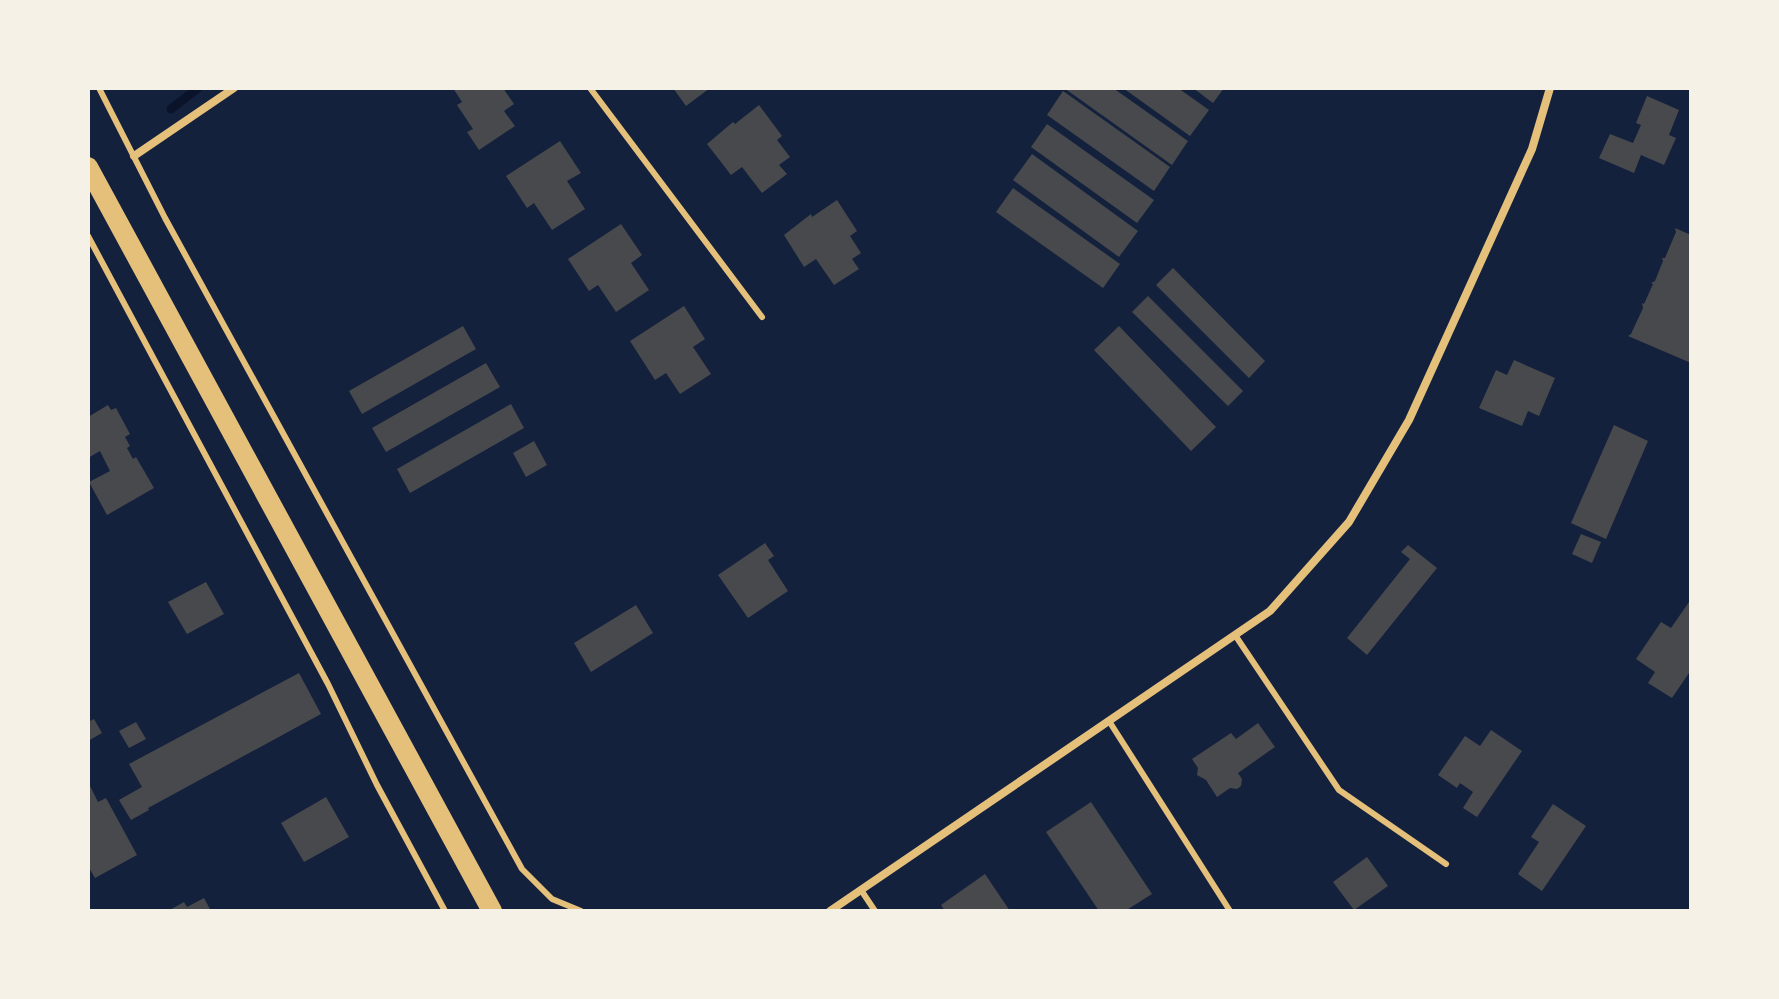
<svg xmlns="http://www.w3.org/2000/svg" width="1779" height="999" font-family="'Roboto Condensed',sans-serif">
	<rect width="100%" height="100%" fill="#14213d"/>
	<g fill="none" stroke-linecap="round" stroke-linejoin="round">
		<path stroke="#0b132b" stroke-width="9" d="M 171,109 L 198,88"/>
	</g>
	<path fill="#48494c" d="M 453,88 L 503,88 L 514,104 L 504,111 L 515,126 L 479,150 L 467,132 L 473,129 L 457,105 L 462,102 Z
		M 673,88 L 710,88 L 686,106 Z
		M 1064,88 L 1113,88 L 1188,141 L 1172,165 Z
		M 1123,88 L 1178,88 L 1209,110 L 1190,136 Z
		M 1193,88 L 1224,88 L 1213,103 Z
		M 1063,91 L 1170,167 L 1154,191 L 1047,115 Z
		M 1647,96 L 1679,110 L 1669,135 L 1676,138 L 1664,165 L 1641,155 L 1634,173 L 1599,158 L 1610,134 L 1633,143 L 1641,125 L 1636,123 Z
		M 759,105 L 782,136 L 777,140 L 790,157 L 779,165 L 787,174 L 762,193 L 742,167 L 731,175 L 707,144 L 733,122 L 735,124 Z
		M 1047,124 L 1154,200 L 1137,223 L 1031,147 Z
		M 560,141 L 581,173 L 567,181 L 585,209 L 552,230 L 534,203 L 527,208 L 506,176 Z
		M 1032,154 L 1138,231 L 1119,257 L 1013,180 Z
		M 1013,188 L 1120,264 L 1103,288 L 996,212 Z
		M 837,200 L 857,231 L 850,236 L 861,253 L 852,259 L 859,269 L 834,285 L 816,259 L 804,267 L 784,235 L 811,214 L 812,217 Z
		M 621,224 L 642,255 L 631,263 L 649,290 L 616,312 L 598,285 L 589,291 L 568,259 Z
		M 1675,228 L 1691,235 L 1691,363 L 1628,336 L 1631,334 L 1643,308 L 1642,303 L 1644,304 L 1653,284 L 1651,283 L 1655,281 L 1663,261 L 1662,258 L 1665,258 L 1676,232 Z
		M 1173,268 L 1265,361 L 1249,378 L 1156,285 Z
		M 1148,296 L 1243,391 L 1228,406 L 1132,312 Z
		M 684,306 L 705,339 L 693,347 L 711,374 L 680,394 L 666,373 L 655,380 L 630,341 Z
		M 463,326 L 476,349 L 362,414 L 349,391 Z
		M 1119,326 L 1216,427 L 1191,451 L 1094,350 Z
		M 1514,360 L 1555,378 L 1539,416 L 1528,411 L 1522,426 L 1479,408 L 1496,370 L 1507,375 Z
		M 486,363 L 500,387 L 386,452 L 372,428 Z
		M 511,404 L 524,428 L 410,493 L 397,469 Z
		M 108,405 L 111,410 L 116,408 L 130,434 L 125,437 L 130,446 L 127,448 L 133,459 L 136,457 L 154,488 L 107,515 L 89,482 L 110,471 L 100,451 L 88,458 L 88,417 Z
		M 1614,425 L 1648,441 L 1606,539 L 1571,523 Z
		M 534,441 L 547,465 L 526,477 L 513,453 Z
		M 1581,534 L 1601,542 L 1592,563 L 1572,554 Z
		M 765,543 L 774,556 L 768,560 L 788,591 L 748,618 L 718,575 Z
		M 1408,545 L 1437,568 L 1367,655 L 1347,638 L 1410,559 L 1401,552 Z
		M 206,582 L 224,614 L 187,634 L 168,602 Z
		M 1689,602 L 1691,604 L 1691,670 L 1672,698 L 1648,683 L 1655,672 L 1636,659 L 1661,622 L 1671,628 Z
		M 636,605 L 653,633 L 591,672 L 574,643 Z
		M 299,673 L 321,714 L 148,808 L 149,810 L 131,820 L 119,800 L 142,787 L 129,764 Z
		M 94,719 L 102,733 L 88,741 L 88,722 Z
		M 136,722 L 146,739 L 129,748 L 119,731 Z
		M 1258,723 L 1275,747 L 1238,773 L 1242,779 L 1241,786 L 1237,789 L 1230,788 L 1217,797 L 1206,780 L 1197,775 L 1198,768 L 1192,759 L 1231,733 L 1236,739 Z
		M 1491,730 L 1522,751 L 1477,817 L 1463,808 L 1473,792 L 1460,783 L 1457,788 L 1438,775 L 1465,736 L 1480,746 Z
		M 88,782 L 98,802 L 106,798 L 137,855 L 95,878 L 88,866 Z
		M 326,797 L 349,837 L 304,862 L 281,823 Z
		M 1091,802 L 1152,894 L 1125,911 L 1099,911 L 1046,832 Z
		M 1553,804 L 1586,826 L 1542,891 L 1518,874 L 1539,842 L 1531,837 Z
		M 1367,857 L 1388,886 L 1354,910 L 1333,882 Z
		M 985,874 L 1010,911 L 945,911 L 941,905 Z
		M 204,898 L 211,911 L 168,911 L 184,902 L 187,907 Z"/>
	<g fill="none" stroke-linecap="round" stroke-linejoin="round">
		<path stroke="#e5c07b" stroke-width="6" d="M 99,88 L 165,218 L 522,869 L 552,899 L 581,911
			M 590,88 L 762,317
			M 88,236 L 328,684 L 377,785 L 445,911
			M 1235,635 L 1339,790 L 1446,864
			M 1109,721 L 1230,911
			M 861,890 L 875,911"/>
		<path stroke="#e5c07b" stroke-width="8" d="M 134,156 L 234,88
			M 830,911 L 1270,611 L 1349,522 L 1409,420 L 1532,149 L 1550,88"/>
		<path stroke="#e5c07b" stroke-width="20" d="M 88,167 L 492,911"/>
	</g>
	<rect width="1779" height="999" fill="none" stroke="#f6f1e7" stroke-width="180"/>
</svg>
